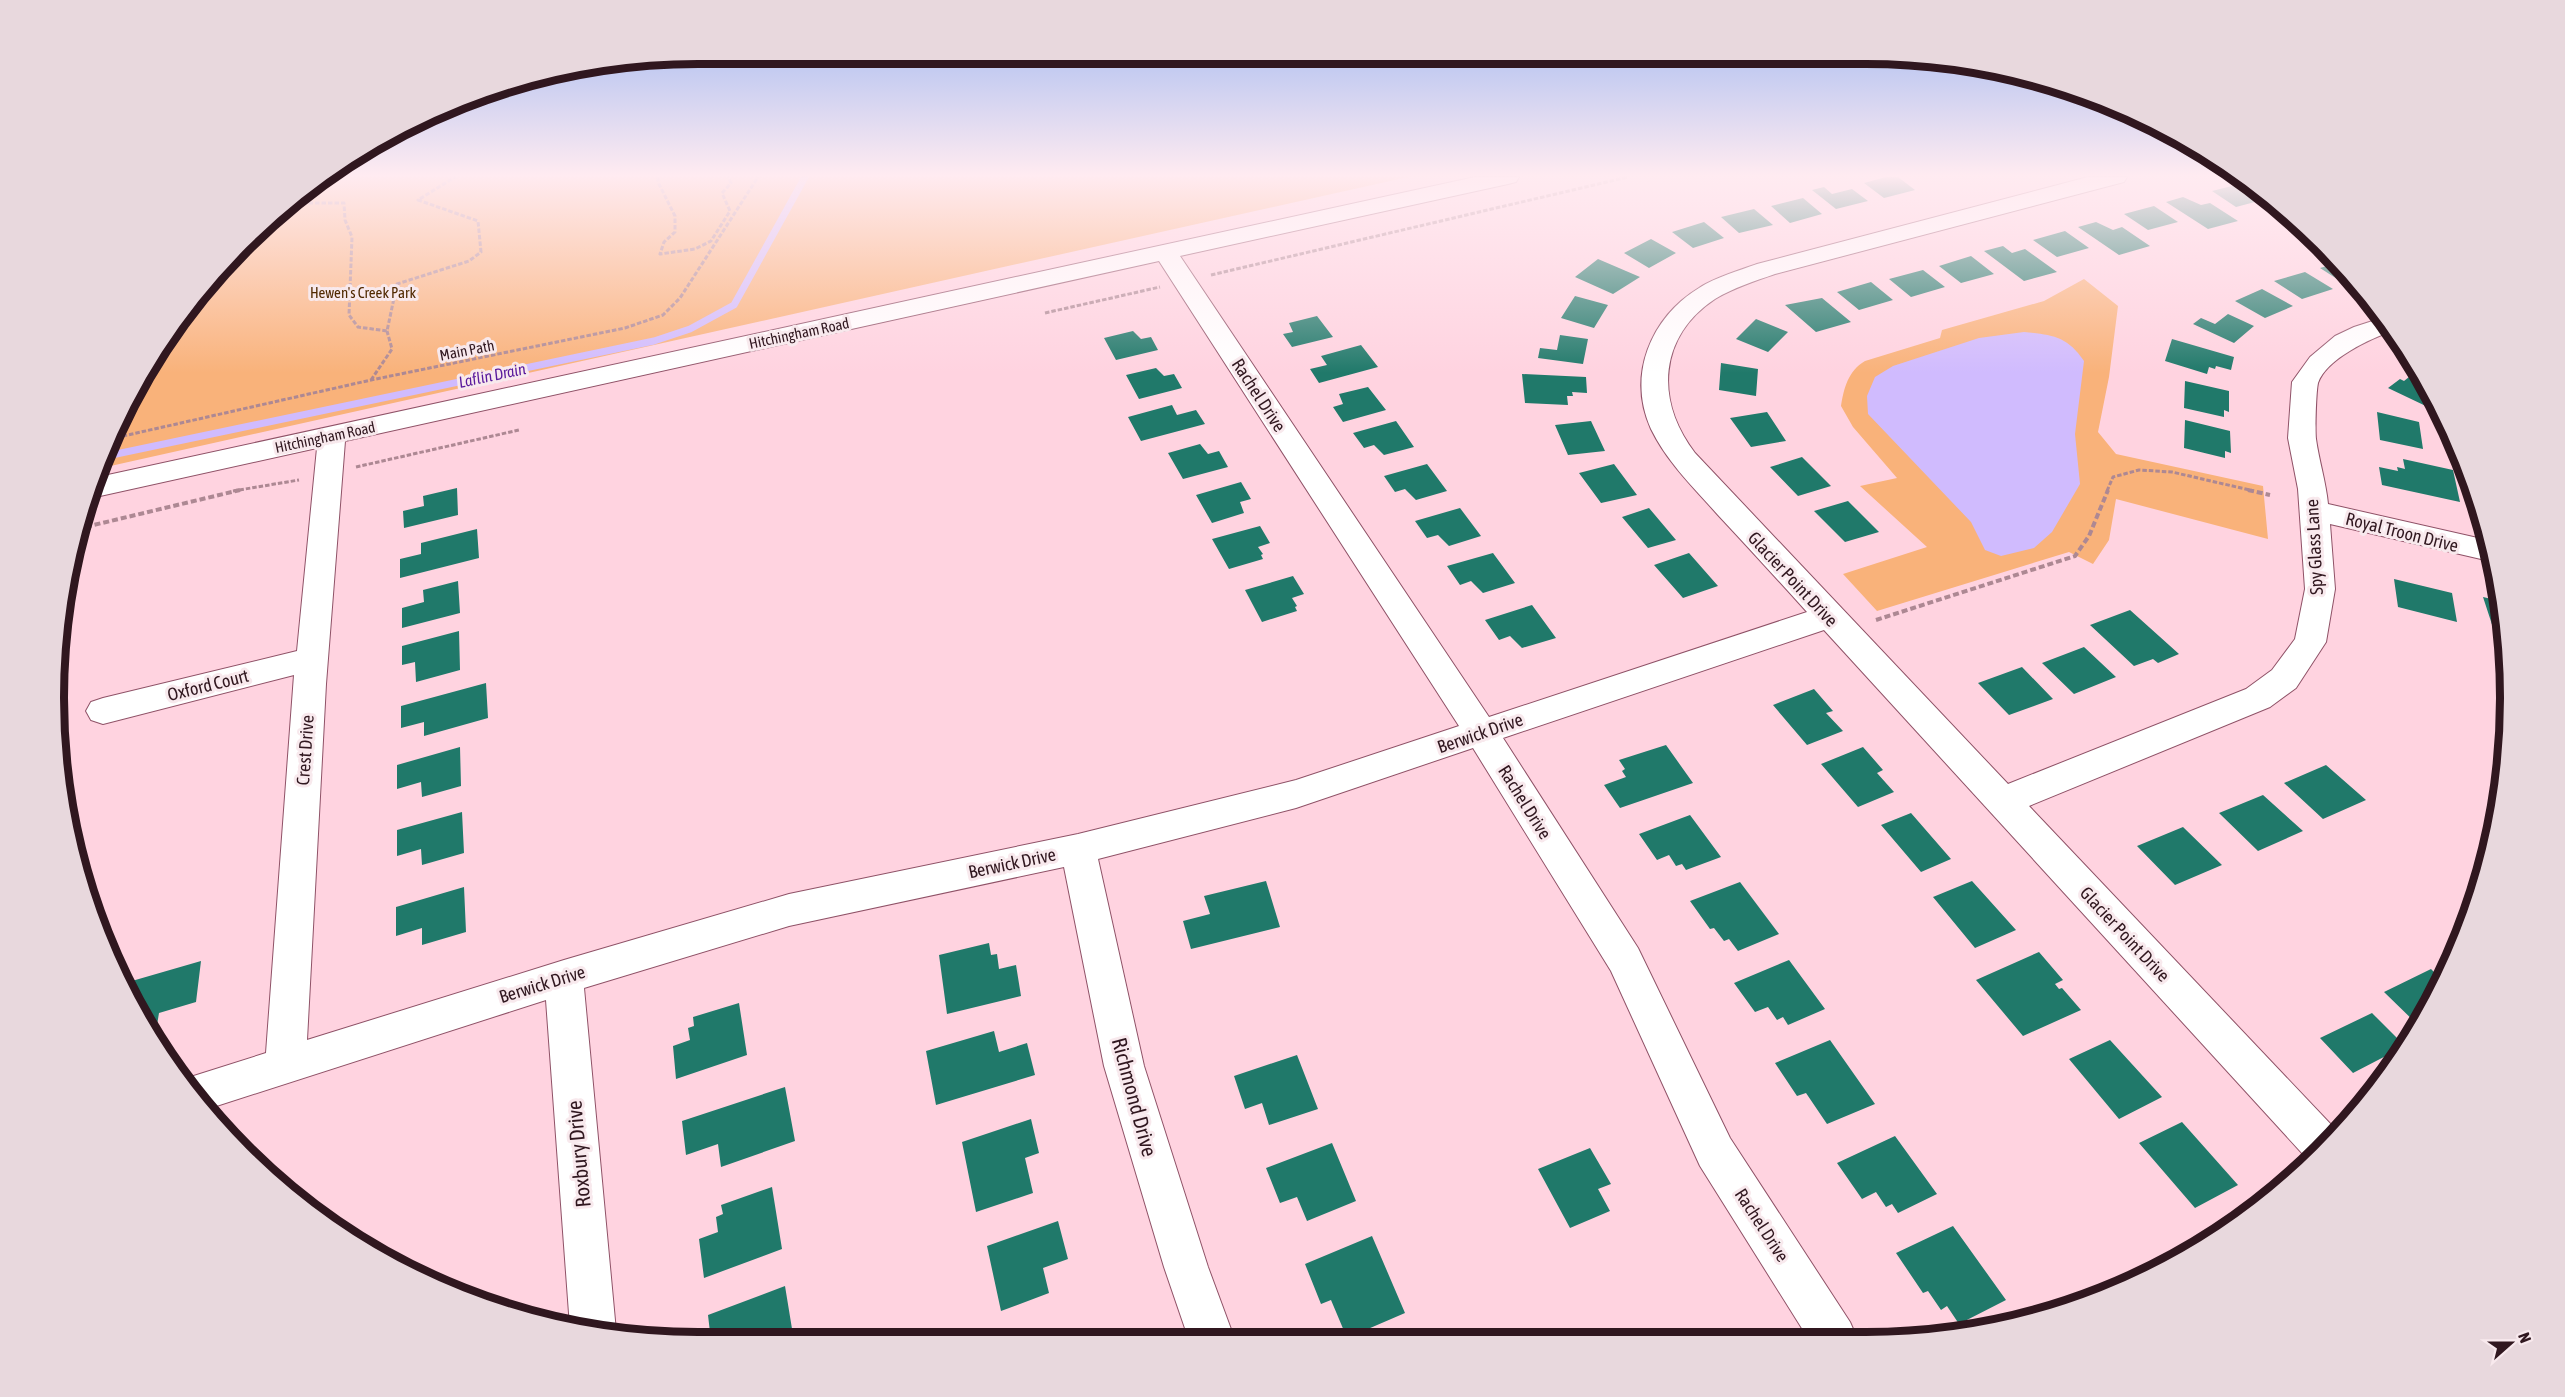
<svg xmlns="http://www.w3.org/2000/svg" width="2565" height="1397" font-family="'Asap Condensed',sans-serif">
	<rect width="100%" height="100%" fill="#ffd3e0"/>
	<path fill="#f9b27a" d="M 321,177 L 1408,177 L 97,469 L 103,452 L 162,341 L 214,273 L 306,187 Z
		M 2084,279 L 2118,306 L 2109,377 L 2098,432 L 2116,454 L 2263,486 L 2268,539 L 2116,499 L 2109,540 L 2093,564 L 2069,552 L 1877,611 L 1843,574 L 1927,547 L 1860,486 L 1897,478 L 1853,427 L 1841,406 C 1844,388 1848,371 1865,361 L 1940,338 L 1942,330 L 2044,301 Z"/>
	<path fill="#d0bbfe" d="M 2024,332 C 2052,335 2067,336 2084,361 L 2075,434 L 2080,484 L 2052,532 L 2034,548 L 2001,556 L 1985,550 L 1971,522 L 1868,414 L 1867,396 L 1875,377 L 1893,366 L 1979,338 Z"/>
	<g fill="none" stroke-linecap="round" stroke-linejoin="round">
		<path stroke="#d0bbfe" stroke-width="7" d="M 102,457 L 654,341 L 690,329 L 734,305 L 805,177"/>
	</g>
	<path fill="#20796a" d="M 1886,177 L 1898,177 L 1915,190 L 1884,198 L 1864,183 Z
		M 2240,184 L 2266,199 L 2236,207 L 2212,191 Z
		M 1824,187 L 1832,194 L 1852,189 L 1868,201 L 1836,209 L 1812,190 Z
		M 2183,197 L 2201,205 L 2210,203 L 2238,221 L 2208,229 L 2166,202 Z
		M 1803,198 L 1822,214 L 1790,223 L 1771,206 Z
		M 2154,206 L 2178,222 L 2148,230 L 2124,214 Z
		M 1754,209 L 1773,225 L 1739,233 L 1721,217 Z
		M 1704,222 L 1724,238 L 1693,248 L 1672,232 Z
		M 2096,222 L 2113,230 L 2122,227 L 2150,246 L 2119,255 L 2078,227 Z
		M 2065,231 L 2089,248 L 2057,257 L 2033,240 Z
		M 1651,239 L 1676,253 L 1649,268 L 1624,253 Z
		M 2003,246 L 2012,253 L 2025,249 L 2057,272 L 2024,281 L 1984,251 Z
		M 1971,256 L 1994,274 L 1961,283 L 1939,266 Z
		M 1598,259 L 1640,277 L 1613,294 L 1575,277 Z
		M 2337,263 L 2347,274 L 2356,283 L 2348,286 L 2320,268 Z
		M 1923,270 L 1945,287 L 1911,297 L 1889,279 Z
		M 2305,272 L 2333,289 L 2302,299 L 2274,281 Z
		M 1871,282 L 1893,300 L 1859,310 L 1837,292 Z
		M 2262,289 L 2293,306 L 2265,318 L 2235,301 Z
		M 1575,296 L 1608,305 L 1594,328 L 1561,318 Z
		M 1822,298 L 1851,322 L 1816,332 L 1785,305 Z
		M 2228,314 L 2254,326 L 2234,343 L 2193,324 L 2201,318 L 2215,324 Z
		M 1317,316 L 1333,337 L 1292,347 L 1283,334 L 1293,332 L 1289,323 Z
		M 1756,319 L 1788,332 L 1768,352 L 1736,339 Z
		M 1133,331 L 1141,339 L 1151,337 L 1158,350 L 1116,360 L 1104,338 Z
		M 1560,335 L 1588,339 L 1583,364 L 1538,358 L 1540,348 L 1557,350 Z
		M 2172,339 L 2234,357 L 2231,370 L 2216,366 L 2215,369 L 2209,367 L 2207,374 L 2165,361 Z
		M 1361,345 L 1378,367 L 1319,383 L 1310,369 L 1327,365 L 1321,356 Z
		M 1721,363 L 1758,369 L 1756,396 L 1719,390 Z
		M 1156,368 L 1164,376 L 1174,374 L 1182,388 L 1139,399 L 1126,375 Z
		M 2414,373 L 2422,376 L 2438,402 L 2430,408 L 2388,388 L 2400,379 L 2404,381 Z
		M 1522,374 L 1586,377 L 1587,393 L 1572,392 L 1573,396 L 1567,396 L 1568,405 L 1525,403 Z
		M 2185,381 L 2229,391 L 2229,412 L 2224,410 L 2224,417 L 2184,408 Z
		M 1368,387 L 1386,410 L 1343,422 L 1333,407 L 1343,404 L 1339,394 Z
		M 1172,405 L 1177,415 L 1196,410 L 1205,424 L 1141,441 L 1128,417 Z
		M 1767,412 L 1786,441 L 1751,447 L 1730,418 Z
		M 2377,412 L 2419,422 L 2423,449 L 2380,440 Z
		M 2185,420 L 2230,431 L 2231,453 L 2225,451 L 2225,458 L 2184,448 Z
		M 1396,421 L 1414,447 L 1384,455 L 1374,445 L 1364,448 L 1353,433 Z
		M 1591,421 L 1605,451 L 1568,455 L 1555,425 Z
		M 1200,444 L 1208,454 L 1219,451 L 1228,467 L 1183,479 L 1168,453 Z
		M 1802,457 L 1831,486 L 1798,496 L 1770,467 Z
		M 2403,459 L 2453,470 L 2460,502 L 2382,485 L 2379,467 L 2398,471 L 2397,467 L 2405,469 Z
		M 1427,464 L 1447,491 L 1416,500 L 1405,489 L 1395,492 L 1384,476 Z
		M 1614,464 L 1637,495 L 1601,503 L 1579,473 Z
		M 1241,482 L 1251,499 L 1240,502 L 1244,513 L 1212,523 L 1196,495 Z
		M 457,488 L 458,515 L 404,528 L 403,511 L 424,506 L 423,496 Z
		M 1848,501 L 1879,532 L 1845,542 L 1814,511 Z
		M 1460,508 L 1481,536 L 1449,546 L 1438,535 L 1427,538 L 1415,521 Z
		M 1649,508 L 1676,540 L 1648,548 L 1622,517 Z
		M 1260,526 L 1270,543 L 1258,547 L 1263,554 L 1261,555 L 1263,559 L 1229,569 L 1212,539 Z
		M 477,529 L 479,558 L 400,578 L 400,559 L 421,554 L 421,543 Z
		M 1493,553 L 1515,583 L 1483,593 L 1471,581 L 1460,585 L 1447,566 Z
		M 1689,553 L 1718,586 L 1683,598 L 1654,565 Z
		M 1293,576 L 1304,594 L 1292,598 L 1297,606 L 1295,607 L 1297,611 L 1262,622 L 1245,590 Z
		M 2394,579 L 2452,593 L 2457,622 L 2398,607 Z
		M 458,581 L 460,613 L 402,628 L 402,608 L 424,602 L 423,590 Z
		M 2483,597 L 2500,601 L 2509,651 L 2500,649 Z
		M 1532,605 L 1556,638 L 1522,648 L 1510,636 L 1499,640 L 1485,620 Z
		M 2130,610 L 2179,654 L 2158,663 L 2153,659 L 2134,666 L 2090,625 Z
		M 459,631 L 460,670 L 416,682 L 415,662 L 402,665 L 402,646 Z
		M 2084,647 L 2116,677 L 2074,694 L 2042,663 Z
		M 2022,667 L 2053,699 L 2009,715 L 1978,683 Z
		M 486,683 L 488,718 L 424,736 L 424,722 L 401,728 L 401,706 Z
		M 1814,689 L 1833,711 L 1826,713 L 1843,731 L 1807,745 L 1773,705 Z
		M 1666,745 L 1693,783 L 1620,808 L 1604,785 L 1626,777 L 1622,771 L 1625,769 L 1619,760 Z
		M 460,747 L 461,786 L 422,797 L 421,782 L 397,789 L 397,765 Z
		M 1863,747 L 1883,770 L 1877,773 L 1894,792 L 1858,807 L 1821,764 Z
		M 2326,765 L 2366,800 L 2323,819 L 2284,783 Z
		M 2263,795 L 2303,831 L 2258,851 L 2219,813 Z
		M 462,812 L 464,853 L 422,865 L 421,849 L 397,856 L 397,830 Z
		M 1911,813 L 1951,859 L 1921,872 L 1881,825 Z
		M 1690,815 L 1721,857 L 1686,870 L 1682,864 L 1676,866 L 1669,855 L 1657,860 L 1639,834 Z
		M 2183,827 L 2222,865 L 2175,885 L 2137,846 Z
		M 1266,881 L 1280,927 L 1191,949 L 1183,921 L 1210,914 L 1204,896 Z
		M 1972,881 L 2016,930 L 1975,948 L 1933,897 Z
		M 1740,882 L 1779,934 L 1738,951 L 1729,939 L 1724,941 L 1714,928 L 1710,929 L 1690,901 Z
		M 464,887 L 466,932 L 422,945 L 422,928 L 396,936 L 396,907 Z
		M 989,943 L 991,955 L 997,954 L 999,969 L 1016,965 L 1021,996 L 947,1014 L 939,955 Z
		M 2039,952 L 2063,980 L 2055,984 L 2059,989 L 2062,988 L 2081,1010 L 2023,1036 L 1976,980 Z
		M 1789,960 L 1825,1009 L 1788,1025 L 1783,1017 L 1777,1020 L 1768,1007 L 1755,1012 L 1734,983 Z
		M 201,961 L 196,1002 L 159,1013 L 157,1025 L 147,1028 L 125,983 Z
		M 2431,969 L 2443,981 L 2420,1027 L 2384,992 Z
		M 739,1003 L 747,1055 L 676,1079 L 673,1046 L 690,1040 L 688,1028 L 694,1026 L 693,1017 Z
		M 2372,1013 L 2405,1046 L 2353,1073 L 2320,1038 Z
		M 994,1031 L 999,1052 L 1027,1043 L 1035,1075 L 936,1105 L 926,1051 Z
		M 1830,1040 L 1875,1104 L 1827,1124 L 1806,1093 L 1797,1096 L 1775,1063 Z
		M 2110,1040 L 2162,1097 L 2119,1119 L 2069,1059 Z
		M 1297,1055 L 1318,1109 L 1269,1125 L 1262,1103 L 1245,1109 L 1234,1076 Z
		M 785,1087 L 795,1141 L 721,1167 L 718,1144 L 686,1155 L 682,1121 Z
		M 1031,1119 L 1039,1153 L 1025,1158 L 1033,1193 L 976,1212 L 962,1142 Z
		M 2182,1122 L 2238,1185 L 2195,1208 L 2139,1143 Z
		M 1895,1136 L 1937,1194 L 1898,1213 L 1892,1204 L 1886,1207 L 1876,1192 L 1862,1199 L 1837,1163 Z
		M 1332,1143 L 1356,1201 L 1307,1221 L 1297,1197 L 1280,1203 L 1266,1168 Z
		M 1590,1148 L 1611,1184 L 1598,1189 L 1610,1211 L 1570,1228 L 1538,1169 Z
		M 772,1187 L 782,1249 L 704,1278 L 699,1239 L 718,1232 L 716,1217 L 723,1214 L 721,1205 Z
		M 1058,1221 L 1068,1259 L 1043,1268 L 1049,1293 L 1001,1311 L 987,1246 Z
		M 1953,1226 L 2006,1300 L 1959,1324 L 1947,1306 L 1941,1310 L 1928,1291 L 1923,1293 L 1896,1253 Z
		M 1372,1236 L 1405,1313 L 1347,1338 L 1331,1300 L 1321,1304 L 1305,1264 Z
		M 785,1286 L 794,1341 L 711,1341 L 708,1315 Z
		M 1083,1328 L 1086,1340 L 1052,1340 Z"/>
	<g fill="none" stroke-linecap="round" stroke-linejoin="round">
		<defs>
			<path id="minor" d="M 1475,177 L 1519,177 L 1516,182 L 1508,184 L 1180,256 L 1489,717 L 1807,612 C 1778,580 1748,547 1718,515 C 1694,488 1667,462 1651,429 C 1627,376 1650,318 1699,288 C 1716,277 1738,271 1757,264 L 2088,177 L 2127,177 L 2124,182 L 1775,274 C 1755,281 1733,288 1715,299 C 1658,337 1655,401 1695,453 L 2008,784 L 2246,689 L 2272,670 L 2295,639 L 2305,589 L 2298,489 L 2288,438 L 2292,382 L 2310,357 L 2335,336 L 2354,327 L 2385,317 L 2393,331 C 2371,338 2326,359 2318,383 C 2316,392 2315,430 2316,439 C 2319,461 2326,482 2328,504 L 2491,541 L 2494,562 L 2330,524 L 2335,589 L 2326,642 L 2296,688 L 2270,707 L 2029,806 L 2339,1133 L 2322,1154 L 2311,1163 L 1824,630 L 1503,738 L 1638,948 L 1730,1138 L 1850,1322 L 1857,1338 L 1808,1338 L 1700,1166 L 1611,971 L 1473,748 L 1296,808 L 1098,859 L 1144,1066 L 1208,1267 L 1235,1340 L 1189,1340 L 1164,1267 L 1104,1066 L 1064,867 L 789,926 L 584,988 L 616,1331 L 614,1335 L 570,1327 L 546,1000 L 204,1110 L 181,1080 L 266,1053 L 294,675 L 103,724 L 91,720 L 86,711 L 91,702 L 103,698 L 297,651 L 317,448 L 91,498 L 88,497 L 94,478 ZM 1159,261 L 1459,726 L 1296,780 L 1078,834 L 789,894 L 564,960 L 307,1040 L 326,684 L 345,441 Z"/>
		</defs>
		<use href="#minor" stroke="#8f5267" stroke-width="2"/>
		<path stroke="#ad8893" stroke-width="3" stroke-dasharray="4.5 2" stroke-linecap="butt" d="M 658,177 L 658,182 L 675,216 L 675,232 L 664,242 L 660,254 L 695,249 L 711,241 L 730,211 L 722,193 L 731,183 L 728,177
			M 289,203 L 344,203 L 345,220 L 352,237 L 349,315 L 358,327 L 387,331 L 397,284 L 469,261 L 481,252 L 478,221 L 418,200 L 455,177
			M 1211,275 L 1628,177
			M 1045,313 L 1160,287
			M 371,380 L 392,349 L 387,331
			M 110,439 L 371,380 L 625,328 L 663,315 L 680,298 L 758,177
			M 356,467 L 519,430
			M 233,491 L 299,480
			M 2107,491 L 2113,477 L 2139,470 L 2172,472 L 2254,491"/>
		<path stroke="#ad8893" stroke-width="4" stroke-dasharray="6 3" stroke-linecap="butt" d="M 2248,490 L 2270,495
			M 77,529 L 240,490
			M 1876,620 L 2075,556 L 2089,536 L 2108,490"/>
		<use href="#minor" fill="#fff" fill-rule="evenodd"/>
	</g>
	<linearGradient id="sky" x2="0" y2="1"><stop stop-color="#9eb7f1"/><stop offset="0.47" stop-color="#ffebf1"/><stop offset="1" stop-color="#ffebf1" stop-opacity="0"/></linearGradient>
	<rect width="2565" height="373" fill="url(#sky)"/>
	<g text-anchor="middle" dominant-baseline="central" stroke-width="6" stroke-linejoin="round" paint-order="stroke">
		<g font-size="15" fill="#502901" stroke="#f8e9ed">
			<text x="363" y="292">Hewen's Creek Park</text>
		</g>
		<g font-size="15" fill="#30171f" stroke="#f8e9ed">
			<text transform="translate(799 333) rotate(-12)">Hitchingham Road</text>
			<text transform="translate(467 350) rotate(-11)">Main Path</text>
			<text transform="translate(325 437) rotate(-12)">Hitchingham Road</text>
		</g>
		<g font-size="16" font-style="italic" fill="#591a9c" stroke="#f8e9ed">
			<text transform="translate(492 375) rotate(-12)">Laflin Drain</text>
		</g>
		<g font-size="18" fill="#30171f" stroke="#f8e9ed">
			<text transform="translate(1259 395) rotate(57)">Rachel Drive</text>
			<text transform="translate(2402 532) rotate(14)">Royal Troon Drive</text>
			<text transform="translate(2314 547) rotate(-93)">Spy Glass Lane</text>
			<text transform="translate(1793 579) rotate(47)">Glacier Point Drive</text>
			<text transform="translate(208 685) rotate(-14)">Oxford Court</text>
			<text transform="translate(1480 733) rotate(-19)">Berwick Drive</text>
			<text transform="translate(305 750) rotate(-86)">Crest Drive</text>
			<text transform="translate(1525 802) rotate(58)">Rachel Drive</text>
			<text transform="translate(1012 863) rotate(-12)">Berwick Drive</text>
			<text transform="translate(2125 934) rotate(47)">Glacier Point Drive</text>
			<text transform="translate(542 984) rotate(-17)">Berwick Drive</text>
			<text transform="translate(1762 1225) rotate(57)">Rachel Drive</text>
		</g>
		<g font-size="21" fill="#30171f" stroke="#f8e9ed">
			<text transform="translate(1135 1097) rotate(75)">Richmond Drive</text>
			<text transform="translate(578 1154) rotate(-95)">Roxbury Drive</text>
		</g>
	</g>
	<path d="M0 0H2565V1397H0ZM698 64H1866A634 634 0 0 1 2500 698V698A634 634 0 0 1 1866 1332H698A634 634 0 0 1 64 698V698A634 634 0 0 1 698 64Z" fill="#e8d8dd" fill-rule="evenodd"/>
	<path fill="none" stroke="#30171f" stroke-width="8" d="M698 64H1866A634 634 0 0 1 2500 698V698A634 634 0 0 1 1866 1332H698A634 634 0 0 1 64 698V698A634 634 0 0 1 698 64Z"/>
	<g transform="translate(2511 1343) rotate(69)" stroke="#f8e9ed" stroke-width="4.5" paint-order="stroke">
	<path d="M0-4.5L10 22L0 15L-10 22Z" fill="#30171f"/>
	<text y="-9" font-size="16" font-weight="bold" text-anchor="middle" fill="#30171f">N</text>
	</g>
</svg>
